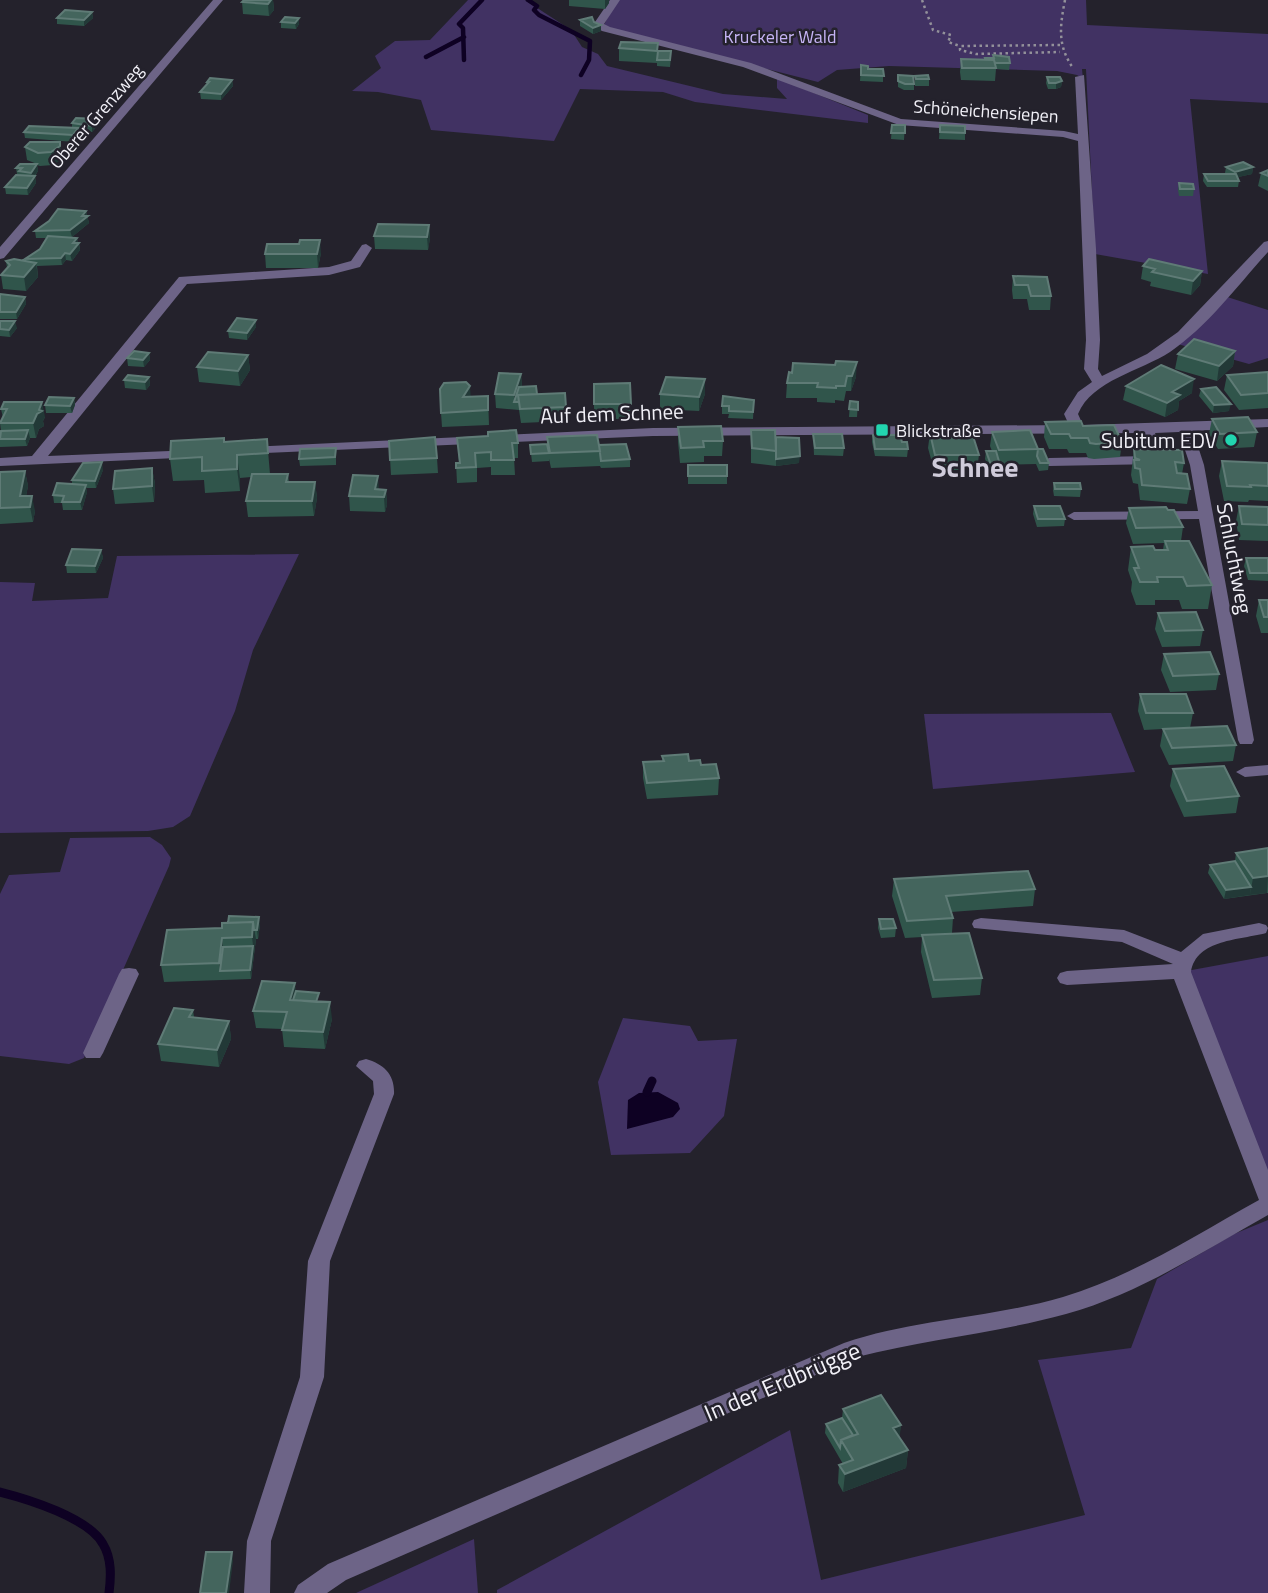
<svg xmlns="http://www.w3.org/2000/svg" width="1268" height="1593" font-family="'Titillium Web',sans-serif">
	<rect width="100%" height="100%" fill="#24222c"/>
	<path fill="#413263" d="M 468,0 L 525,0 L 571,30 L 582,47 L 598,54 L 607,66 L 723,94 L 787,99 L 777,88 L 777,78 L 868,115 L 868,123 L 695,102 L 663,92 L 580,89 L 554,141 L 431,130 L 421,100 L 378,92 L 352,91 L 381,68 L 375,56 L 395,41 L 430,40 Z
		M 616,0 L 1086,0 L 1087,25 L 1268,34 L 1268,103 L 1190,99 L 1208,274 L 1095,254 L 1086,69 L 1082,69 L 1083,79 L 1077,75 L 1057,71 L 889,66 L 837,70 L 818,82 L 620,32 L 604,25 Z
		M 1221,295 L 1268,310 L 1268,358 L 1249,364 L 1174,343 Z
		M 299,554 L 253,650 L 235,711 L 190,816 L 173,827 L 148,831 L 0,833 L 0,582 L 35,583 L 32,601 L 108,598 L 117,556 Z
		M 1111,713 L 1135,772 L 933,789 L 924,714 Z
		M 150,837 L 162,845 L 171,858 L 169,866 L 84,1058 L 69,1064 L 0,1056 L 0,894 L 9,875 L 60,872 L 70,838 Z
		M 1268,956 L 1268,1197 L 1181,972 Z
		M 623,1018 L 690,1026 L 698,1041 L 737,1039 L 724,1116 L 690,1153 L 611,1155 L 598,1082 Z
		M 1268,1220 L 1268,1593 L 497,1593 L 497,1590 L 790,1430 L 821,1580 L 1085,1515 L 1038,1360 L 1131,1348 L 1157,1279 L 1234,1234 Z
		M 474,1539 L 478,1593 L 356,1593 Z"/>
	<path fill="#0e0123" d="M 658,1092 L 678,1103 L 680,1109 L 673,1117 L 627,1129 L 628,1100 L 639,1093 Z"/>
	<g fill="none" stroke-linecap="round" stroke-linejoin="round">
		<path stroke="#0e0123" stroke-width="4.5" d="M 528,0 L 537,6 L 534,10 L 539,15 L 590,41 L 589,60 L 581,75
			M 426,57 L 464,37
			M 464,60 L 463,28 L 459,24 L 482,0"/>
		<path stroke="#0e0123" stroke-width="9" d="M 647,1092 L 652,1081
			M 0,1492 C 28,1499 89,1518 103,1544 C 112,1559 111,1577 109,1593"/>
		<path stroke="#93919a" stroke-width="2.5" stroke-dasharray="2.5 3.5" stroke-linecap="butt" d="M 922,0 L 933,30 L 951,35 L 948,42 L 960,46
			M 1065,0 C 1060,26 1057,45 1073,68
			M 1060,45 L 960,46 L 960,50 L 976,54 L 1060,52"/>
		<path fill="#6d6487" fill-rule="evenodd" d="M 213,0 L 223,0 L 4,258 L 0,259 L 0,247 Z
			M 610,0 L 620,0 L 604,24 L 610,27 L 751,63 L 901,119 L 1064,131 L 1078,134 L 1075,77 L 1084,75 L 1096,249 L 1100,340 L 1098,369 L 1102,376 L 1147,354 L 1178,332 L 1264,242 L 1268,241 L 1268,252 C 1237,286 1208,326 1170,352 C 1141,371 1092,380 1078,414 L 1083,425 L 1268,419 L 1268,427 L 1193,431 L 1204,465 L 1254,740 L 1252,744 L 1240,744 L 1238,740 L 1199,519 L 1074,520 L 1067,516 L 1074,512 L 1198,511 L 1190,465 L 1179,432 L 1155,433 L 1165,460 L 1158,464 L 1049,466 L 1042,462 L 1049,458 L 1149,456 L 1141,433 L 653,436 L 242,454 L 242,448 L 247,447 L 653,428 L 1069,425 L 1064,414 L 1078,392 L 1092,382 L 1084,369 L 1086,340 L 1078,141 L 1063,137 L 899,125 L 743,67 L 602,31 L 593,25 Z
			M 366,244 L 372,248 L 360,267 L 329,275 L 187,284 L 48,456 L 194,450 L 201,454 L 199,457 L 0,466 L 0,458 L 32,456 L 179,277 L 329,267 L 351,261 L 362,245 Z
			M 1268,765 L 1268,775 L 1245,777 L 1236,772 L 1245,767 Z
			M 981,918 L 1124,930 L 1181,952 L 1203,934 L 1259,923 L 1266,925 L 1268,928 L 1266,933 C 1241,940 1196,939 1191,972 L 1268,1170 L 1268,1215 C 1203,1251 1139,1294 1066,1314 C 997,1333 926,1339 857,1357 L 346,1580 L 327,1593 L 294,1593 L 298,1585 L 328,1564 L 844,1343 C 915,1319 991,1318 1063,1297 C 1133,1276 1196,1235 1259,1200 L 1174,979 L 1067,985 L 1060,983 L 1057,978 L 1060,973 L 1067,971 L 1173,964 L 1122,942 L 974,928 L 972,924 L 974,920 Z
			M 129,968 L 136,969 L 139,974 L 103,1053 L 100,1058 L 86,1058 L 83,1053 L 119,974 L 122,969 Z
			M 366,1059 C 384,1064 395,1075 394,1094 L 330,1261 L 324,1377 L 271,1541 L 270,1593 L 244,1593 L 247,1541 L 300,1377 L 308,1261 L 374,1094 L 373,1081 L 356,1066 L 359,1061 Z"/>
	</g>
	<path fill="#30554b" d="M 273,0 L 274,10 L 269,16 L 243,14 L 242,2 Z
		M 569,0 L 609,0 L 609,3 L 605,9 L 569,6 Z
		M 92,12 L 93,18 L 84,26 L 57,24 L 57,18 Z
		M 299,18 L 299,24 L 296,29 L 281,28 L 281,22 Z
		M 580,20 L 601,31 L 593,34 L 580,26 Z
		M 658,43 L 658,51 L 671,57 L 670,67 L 657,66 L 657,63 L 619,61 L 619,48 Z
		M 993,55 L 1010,63 L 1009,70 L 996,69 L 995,81 L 961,80 L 960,72 L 961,59 L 985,60 L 993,58 Z
		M 861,65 L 868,69 L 883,69 L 883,82 L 860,81 Z
		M 898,75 L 914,84 L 914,90 L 904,90 L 898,87 Z
		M 915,76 L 929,79 L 929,86 L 915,86 Z
		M 1047,77 L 1062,81 L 1061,87 L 1056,89 L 1048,89 L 1046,83 Z
		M 232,80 L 233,86 L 221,100 L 201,99 L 200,92 L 207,85 L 207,82 Z
		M 72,123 L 98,125 L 92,132 L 79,131 L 79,134 L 74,142 L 25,138 L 24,132 L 72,128 Z
		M 892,125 L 905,125 L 904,140 L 891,139 Z
		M 940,125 L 965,133 L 965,140 L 939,139 Z
		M 30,142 L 62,155 L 62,159 L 53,165 L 40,166 L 37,165 L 38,171 L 35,176 L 36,183 L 28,195 L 6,194 L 5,187 L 20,175 L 17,174 L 16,168 L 37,164 L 27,160 L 25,147 Z
		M 1226,167 L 1253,167 L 1252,174 L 1238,177 L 1239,181 L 1238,187 L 1207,187 L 1203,181 L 1204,174 L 1226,174 L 1225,173 Z
		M 1268,170 L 1268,191 L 1258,186 L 1261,173 Z
		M 1179,183 L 1194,189 L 1193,196 L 1179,196 L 1178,190 Z
		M 86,211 L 89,223 L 72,237 L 64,237 L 77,238 L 78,243 L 79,243 L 80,250 L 72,261 L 66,260 L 62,265 L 37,266 L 38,277 L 26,291 L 3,289 L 1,275 L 7,268 L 6,261 L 25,261 L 25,259 L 40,249 L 47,238 L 36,238 L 35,231 Z
		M 429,225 L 430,238 L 428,250 L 375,249 L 374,236 Z
		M 321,253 L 318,268 L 266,268 L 265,254 Z
		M 1143,266 L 1202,271 L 1200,285 L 1191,295 L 1150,286 L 1151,282 L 1141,279 Z
		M 1013,276 L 1051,296 L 1050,310 L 1029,310 L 1027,299 L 1013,299 L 1012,290 Z
		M 0,294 L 25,297 L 26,304 L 17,319 L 0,319 Z
		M 256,320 L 256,327 L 247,340 L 229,338 L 228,331 Z
		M 0,321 L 17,328 L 10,337 L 0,336 Z
		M 1235,351 L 1233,366 L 1217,381 L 1175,369 L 1178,354 Z
		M 149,353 L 150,360 L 144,367 L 128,366 L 127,358 Z
		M 248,355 L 250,370 L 240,386 L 199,382 L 197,367 Z
		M 1268,372 L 1268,408 L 1239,410 L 1224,390 L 1227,375 Z
		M 792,373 L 856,377 L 851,391 L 846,391 L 844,401 L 835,400 L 835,403 L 817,402 L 817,398 L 786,398 L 787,383 Z
		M 521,374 L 522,387 L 566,407 L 566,421 L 521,423 L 519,410 L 496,408 L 495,394 Z
		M 149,377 L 150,385 L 146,390 L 125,388 L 124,380 Z
		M 630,383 L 631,419 L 594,419 L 594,384 Z
		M 1126,386 L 1192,393 L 1179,401 L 1178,410 L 1165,417 L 1123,400 Z
		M 1201,389 L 1229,411 L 1213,413 L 1199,396 Z
		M 660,394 L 705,394 L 699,411 L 660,409 Z
		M 488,396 L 489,425 L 442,427 L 441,413 L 471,397 Z
		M 74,398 L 75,405 L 72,413 L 46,413 L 45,405 Z
		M 754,400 L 753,419 L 728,418 L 729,414 L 722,414 L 722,406 Z
		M 850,401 L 858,402 L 857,417 L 849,417 Z
		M 4,402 L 45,417 L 43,421 L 44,426 L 39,429 L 36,438 L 30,438 L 27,446 L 0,447 L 0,434 L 1,431 L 0,423 L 3,418 L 1,409 Z
		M 1212,419 L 1257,432 L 1254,447 L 1218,449 L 1209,434 Z
		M 1045,422 L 1083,426 L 1122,442 L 1120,457 L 1094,459 L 1088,458 L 1086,453 L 1069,453 L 1067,449 L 1049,449 L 1044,437 Z
		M 678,427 L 723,441 L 722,456 L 704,456 L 704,462 L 680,463 L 678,442 Z
		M 751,430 L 776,437 L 799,463 L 776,466 L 751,463 Z
		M 992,432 L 1038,449 L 1049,463 L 1048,470 L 1039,471 L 1036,464 L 1000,465 L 1000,472 L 990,472 L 985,459 L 986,451 L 992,451 L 990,446 Z
		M 930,433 L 979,455 L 977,470 L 934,470 L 928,448 Z
		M 813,434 L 844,448 L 843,456 L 814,455 Z
		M 873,435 L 902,442 L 908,449 L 907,457 L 875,456 L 872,442 Z
		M 547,437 L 599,445 L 630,459 L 630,467 L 601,468 L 600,466 L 551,468 L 549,459 L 549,461 L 532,462 L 530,445 L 547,444 Z
		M 457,438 L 518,443 L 518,458 L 514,458 L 515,475 L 491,475 L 491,467 L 477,468 L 477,482 L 457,483 L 456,463 L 459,463 Z
		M 267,439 L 270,474 L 288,474 L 289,482 L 315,482 L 317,498 L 314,516 L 248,517 L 246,501 L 251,477 L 240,478 L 240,491 L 205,493 L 204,480 L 173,481 L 170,459 L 224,442 Z
		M 389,441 L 437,458 L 438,473 L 391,475 Z
		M 1134,449 L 1184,463 L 1182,474 L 1190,489 L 1187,504 L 1140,500 L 1138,484 L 1133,483 L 1131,475 Z
		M 336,455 L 336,465 L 300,466 L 299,459 Z
		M 1222,461 L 1268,463 L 1268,501 L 1249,500 L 1248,502 L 1224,501 L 1219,476 Z
		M 688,465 L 727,465 L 727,484 L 688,484 Z
		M 152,468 L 155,484 L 154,502 L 115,504 L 113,489 Z
		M 103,470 L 96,488 L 86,488 L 87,492 L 82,510 L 63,510 L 62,503 L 54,503 L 53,495 L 72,484 L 72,480 Z
		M 25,471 L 28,486 L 26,496 L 35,511 L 33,522 L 0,524 L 0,472 Z
		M 1054,483 L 1081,489 L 1080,497 L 1054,496 L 1053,490 Z
		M 379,489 L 386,490 L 387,505 L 385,512 L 350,511 L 349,496 Z
		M 1034,506 L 1065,519 L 1064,526 L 1037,527 L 1033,514 Z
		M 1239,506 L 1268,507 L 1268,541 L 1239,540 L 1236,521 Z
		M 1129,508 L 1168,510 L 1183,527 L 1181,541 L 1212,585 L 1208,609 L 1182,609 L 1179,600 L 1155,600 L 1155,605 L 1136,605 L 1131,591 L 1132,582 L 1128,570 L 1131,547 L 1155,550 L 1163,550 L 1164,543 L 1133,544 L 1126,523 Z
		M 101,550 L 103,558 L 96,573 L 67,573 L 66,565 Z
		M 1246,558 L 1268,558 L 1268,581 L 1248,580 L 1244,566 Z
		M 1259,600 L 1268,600 L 1268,633 L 1261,633 L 1256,616 Z
		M 1158,613 L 1203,630 L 1200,646 L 1162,647 L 1155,629 Z
		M 1164,654 L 1219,674 L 1216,690 L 1170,692 L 1161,670 Z
		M 1140,694 L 1193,713 L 1190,728 L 1236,745 L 1233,761 L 1169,765 L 1160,746 L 1163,729 L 1144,730 L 1138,711 Z
		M 662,756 L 701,765 L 719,778 L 718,795 L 647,799 L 643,778 L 643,762 L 662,761 Z
		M 1173,769 L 1239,796 L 1236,813 L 1184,817 L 1170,786 Z
		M 1268,848 L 1268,893 L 1267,893 L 1224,899 L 1208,873 L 1210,865 L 1235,861 L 1236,853 Z
		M 894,879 L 1035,889 L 1033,906 L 951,912 L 953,918 L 952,933 L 982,978 L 980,995 L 932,998 L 921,952 L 922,937 L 905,938 L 892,896 Z
		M 879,919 L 896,928 L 895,937 L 881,938 L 878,928 Z
		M 260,925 L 258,939 L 256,939 L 251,979 L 164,982 L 161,965 L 222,928 Z
		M 296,992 L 319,1002 L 332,1019 L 325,1049 L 284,1047 L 282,1029 L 256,1028 L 253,1011 Z
		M 193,1010 L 194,1017 L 229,1021 L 231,1039 L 219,1067 L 161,1061 L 158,1044 Z
		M 843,1409 L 901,1425 L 899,1437 L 908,1450 L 906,1468 L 843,1492 L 838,1483 L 839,1465 L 843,1464 L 825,1433 L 826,1424 L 842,1418 Z"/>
	<path fill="#223937" d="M 271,0 L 273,0 L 274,10 L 269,16 L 268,4 Z
		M 605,0 L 609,0 L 609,3 L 605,9 Z
		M 92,12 L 93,18 L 84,26 L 84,20 Z
		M 299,18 L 299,24 L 296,29 L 295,23 Z
		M 601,25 L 601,31 L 593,34 L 593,28 Z
		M 232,80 L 233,86 L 221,100 L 221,94 Z
		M 1062,81 L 1061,87 L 1056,89 L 1056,83 Z
		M 97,119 L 98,125 L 92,132 L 92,126 Z
		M 78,128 L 79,134 L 74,142 L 73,135 Z
		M 60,142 L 62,159 L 53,165 L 51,152 Z
		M 37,164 L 38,171 L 32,179 L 31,173 Z
		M 1253,167 L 1252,174 L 1234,178 L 1235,172 Z
		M 35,176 L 36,183 L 28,195 L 27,188 Z
		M 86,211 L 89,223 L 72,237 L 70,230 Z
		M 429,225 L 430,238 L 428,250 L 427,237 Z
		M 77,238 L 80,250 L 72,261 L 70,254 L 73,243 Z
		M 320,240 L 321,253 L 318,268 L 317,254 Z
		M 65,253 L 66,260 L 62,265 L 61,258 Z
		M 36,263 L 38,277 L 26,291 L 24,277 Z
		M 1202,271 L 1200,285 L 1191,295 L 1193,281 Z
		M 25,297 L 26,304 L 17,319 L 16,312 Z
		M 256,320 L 256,327 L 247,340 L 247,333 Z
		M 15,321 L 17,328 L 10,337 L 9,330 Z
		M 1235,351 L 1233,366 L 1217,381 L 1219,366 Z
		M 149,353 L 150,360 L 144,367 L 143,360 Z
		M 248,355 L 250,370 L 240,386 L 238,371 Z
		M 857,362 L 856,377 L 851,391 L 852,376 Z
		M 521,374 L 522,388 L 514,402 L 514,395 Z
		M 149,377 L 150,385 L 146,390 L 145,382 Z
		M 705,379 L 705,394 L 699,411 L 699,397 Z
		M 1194,379 L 1192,393 L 1179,401 L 1178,410 L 1165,417 L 1167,403 L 1172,392 Z
		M 470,386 L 471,401 L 464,412 L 463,397 Z
		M 74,398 L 75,405 L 72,413 L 70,406 Z
		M 42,402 L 45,417 L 43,421 L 44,426 L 39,429 L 36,438 L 33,423 Z
		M 1231,404 L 1229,411 L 1213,413 L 1214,405 Z
		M 28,430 L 30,438 L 27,446 L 25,439 Z
		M 237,455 L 240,478 L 240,491 L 237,469 Z
		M 800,456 L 799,463 L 776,466 L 776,459 Z
		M 102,462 L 103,470 L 96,488 L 95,481 Z
		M 152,468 L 155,484 L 154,502 L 152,486 Z
		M 25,471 L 28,486 L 24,507 L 20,496 Z
		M 378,476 L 379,491 L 375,489 Z
		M 315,482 L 317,498 L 314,516 L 312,501 Z
		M 86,485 L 87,492 L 82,510 L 80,502 Z
		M 386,490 L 387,505 L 385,512 L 384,497 Z
		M 32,496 L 35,511 L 33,522 L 30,507 Z
		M 101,550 L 103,558 L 96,573 L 95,566 Z
		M 1268,876 L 1267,893 L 1250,895 L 1253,878 Z
		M 1251,887 L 1250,895 L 1224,899 L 1226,890 Z
		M 259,917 L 260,925 L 258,939 L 257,930 Z
		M 253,922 L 256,939 L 254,954 L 252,937 Z
		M 222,938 L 224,955 L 220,971 L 219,963 Z
		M 253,946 L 254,954 L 251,979 L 250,970 Z
		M 295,983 L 297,1000 L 290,1000 Z
		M 330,1002 L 332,1019 L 325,1049 L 323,1032 Z
		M 229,1021 L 231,1039 L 219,1067 L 217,1050 Z
		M 901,1425 L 899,1443 L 893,1428 Z
		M 908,1450 L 906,1468 L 843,1492 L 845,1474 Z
		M 232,1552 L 233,1561 L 229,1593 L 226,1593 Z"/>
	<path fill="#44655d" stroke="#5f7b76" stroke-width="2" d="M 244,0 L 271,0 L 268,4 L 242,2 Z
		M 65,10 L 92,12 L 84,20 L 57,18 Z
		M 285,17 L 299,18 L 295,23 L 281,22 Z
		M 592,17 L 594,22 L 601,25 L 593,28 L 580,20 Z
		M 621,42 L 658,43 L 657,51 L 619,48 Z
		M 658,51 L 671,51 L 670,60 L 657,60 Z
		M 993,55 L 1009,57 L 1010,63 L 995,63 L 994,60 L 986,60 L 985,58 L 994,58 Z
		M 961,59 L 994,60 L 996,68 L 962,68 Z
		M 861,65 L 868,66 L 868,69 L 883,69 L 884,76 L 861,75 Z
		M 898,75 L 913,76 L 914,84 L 905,84 L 898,81 Z
		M 928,75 L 929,79 L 916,79 L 915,76 Z
		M 1047,77 L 1060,77 L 1062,81 L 1056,83 L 1049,83 Z
		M 210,78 L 232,80 L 221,94 L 200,92 L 209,82 L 207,82 Z
		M 76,118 L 97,119 L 92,126 L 72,123 Z
		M 892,125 L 905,125 L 905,133 L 891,133 Z
		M 940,125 L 965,126 L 965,133 L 940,132 Z
		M 29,126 L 78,128 L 73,135 L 24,132 Z
		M 30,142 L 60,142 L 60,146 L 51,152 L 38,153 L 25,147 Z
		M 1243,162 L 1253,167 L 1235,172 L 1226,167 Z
		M 20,164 L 37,164 L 31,173 L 19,171 L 22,168 L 16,168 Z
		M 1268,170 L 1268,176 L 1261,173 Z
		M 1204,174 L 1236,174 L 1239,181 L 1208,181 Z
		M 16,175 L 35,176 L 27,188 L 5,187 Z
		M 1179,183 L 1193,184 L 1194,189 L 1180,189 Z
		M 58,209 L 86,211 L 82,216 L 88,216 L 70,230 L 35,231 L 49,221 Z
		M 378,224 L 429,225 L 427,237 L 374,236 Z
		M 48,236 L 77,238 L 73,243 L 79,243 L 70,254 L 65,253 L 61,258 L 25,259 L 40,249 Z
		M 300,240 L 320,240 L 317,254 L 265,254 L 267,244 L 299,244 Z
		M 14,259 L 36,263 L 24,277 L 1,275 L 10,265 L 6,261 Z
		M 1149,259 L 1202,271 L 1193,281 L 1152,272 L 1155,269 L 1143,266 Z
		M 1013,276 L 1047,277 L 1051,296 L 1031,296 L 1028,285 L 1015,285 Z
		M 0,294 L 25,297 L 16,312 L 0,312 Z
		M 237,318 L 256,320 L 247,333 L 228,331 Z
		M 0,321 L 15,321 L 9,330 L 0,329 Z
		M 1194,339 L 1235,351 L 1219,366 L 1178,354 Z
		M 134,351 L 149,353 L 143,360 L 127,358 Z
		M 208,352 L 248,355 L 238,371 L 197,367 Z
		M 836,361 L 857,362 L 852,376 L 847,376 L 845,386 L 836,386 L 836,388 L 817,387 L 818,383 L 787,383 L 789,372 L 792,373 L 793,363 L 835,365 Z
		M 1161,365 L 1194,379 L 1172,392 L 1180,395 L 1167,403 L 1126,386 Z
		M 1268,372 L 1268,393 L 1241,395 L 1227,375 Z
		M 499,373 L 521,374 L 514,395 L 495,394 Z
		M 128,375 L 149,377 L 145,382 L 124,380 Z
		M 666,377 L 705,379 L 699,397 L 660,394 Z
		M 466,382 L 470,386 L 463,397 L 488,396 L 488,410 L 441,413 L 440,389 L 444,383 Z
		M 630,383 L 631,404 L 594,404 L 594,384 Z
		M 536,386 L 537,394 L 518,395 L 519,402 L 514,402 L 519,387 Z
		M 1216,387 L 1231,404 L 1214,405 L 1201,389 Z
		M 565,393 L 566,407 L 520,409 L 518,395 Z
		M 723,396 L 754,400 L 753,412 L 729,411 L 729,406 L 722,406 Z
		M 49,397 L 74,398 L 70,406 L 45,405 Z
		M 850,401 L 858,402 L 858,410 L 849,409 Z
		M 4,402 L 42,402 L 39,410 L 42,411 L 37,414 L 33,423 L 0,423 L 7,409 L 1,409 Z
		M 1248,417 L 1257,432 L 1220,434 L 1212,419 Z
		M 1081,421 L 1083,426 L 1114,425 L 1122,442 L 1096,444 L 1090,443 L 1088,438 L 1071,438 L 1069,434 L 1051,434 L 1045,422 Z
		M 721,426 L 723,441 L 703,441 L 704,447 L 681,448 L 678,427 Z
		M 28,430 L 25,439 L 0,439 L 1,431 Z
		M 516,430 L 518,443 L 512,443 L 514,460 L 491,460 L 491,452 L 475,453 L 476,467 L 456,468 L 456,463 L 460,463 L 457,438 L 488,436 L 488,432 Z
		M 751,430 L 775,430 L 776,451 L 752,448 Z
		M 1030,430 L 1038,449 L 999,450 L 992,432 Z
		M 930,433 L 972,433 L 979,455 L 935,455 Z
		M 813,434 L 842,434 L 844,448 L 815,448 Z
		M 597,435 L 600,451 L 550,453 L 547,437 Z
		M 873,435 L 900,435 L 902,442 L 907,442 L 908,449 L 875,449 Z
		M 435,437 L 437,458 L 390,460 L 389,441 Z
		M 776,437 L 799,438 L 800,456 L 776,459 Z
		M 224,438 L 224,442 L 267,439 L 268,453 L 237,455 L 237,469 L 202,471 L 202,457 L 170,459 L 171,441 Z
		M 547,444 L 549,453 L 531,454 L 530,445 Z
		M 626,444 L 630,459 L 601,461 L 599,445 Z
		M 336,448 L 335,457 L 299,459 L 300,449 Z
		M 1038,449 L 1043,449 L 1049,463 L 1040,463 L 1037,456 Z
		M 1134,449 L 1182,450 L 1184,463 L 1175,462 L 1177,473 L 1187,474 L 1190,489 L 1142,485 L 1140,469 L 1135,468 L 1134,460 L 1140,460 L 1135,458 Z
		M 986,451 L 996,451 L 1000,465 L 991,465 Z
		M 1222,461 L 1268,463 L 1268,486 L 1250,485 L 1251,487 L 1227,486 Z
		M 102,462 L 95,481 L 72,480 L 83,463 Z
		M 688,465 L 727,465 L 727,476 L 688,476 Z
		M 152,468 L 152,486 L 113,489 L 115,471 Z
		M 25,471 L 20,496 L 32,496 L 30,507 L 0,508 L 0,472 Z
		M 252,474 L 288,474 L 286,482 L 315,482 L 312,501 L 246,501 Z
		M 353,475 L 378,476 L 375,489 L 386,490 L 384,497 L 349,496 Z
		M 57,483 L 86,485 L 80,502 L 62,502 L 64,496 L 53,495 Z
		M 1054,483 L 1080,483 L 1081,489 L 1055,489 Z
		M 1034,506 L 1060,506 L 1065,519 L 1038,519 Z
		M 1239,506 L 1268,507 L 1268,525 L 1242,524 Z
		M 1166,507 L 1168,510 L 1174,510 L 1183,527 L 1136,528 L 1129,508 Z
		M 1165,541 L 1189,541 L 1212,585 L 1187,586 L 1183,577 L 1157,577 L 1158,582 L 1140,582 L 1134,568 L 1139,568 L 1131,547 L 1153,546 L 1155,550 L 1168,550 Z
		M 72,549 L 101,550 L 95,566 L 66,565 Z
		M 1246,558 L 1268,558 L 1268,573 L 1250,573 Z
		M 1259,600 L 1268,600 L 1268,617 L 1264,617 Z
		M 1196,612 L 1203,630 L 1165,631 L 1158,613 Z
		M 1210,652 L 1219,674 L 1173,676 L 1164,654 Z
		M 1140,694 L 1186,694 L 1193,713 L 1146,713 Z
		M 1227,726 L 1236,745 L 1172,748 L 1163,729 Z
		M 688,754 L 689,761 L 700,760 L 701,765 L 716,764 L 719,778 L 647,783 L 643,762 L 664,761 L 662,756 Z
		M 1224,766 L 1239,796 L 1187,801 L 1173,769 Z
		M 1268,848 L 1268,876 L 1253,878 L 1236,853 Z
		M 1235,861 L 1251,887 L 1226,890 L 1210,865 Z
		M 1028,871 L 1035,889 L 946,896 L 953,918 L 907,921 L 894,879 Z
		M 229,916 L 259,917 L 257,930 L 254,930 L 253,922 L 228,923 Z
		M 879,919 L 893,919 L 896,928 L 881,929 Z
		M 253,922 L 252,937 L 222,938 L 219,963 L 161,965 L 167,930 L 222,928 L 222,923 Z
		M 969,933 L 982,978 L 934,980 L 922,935 Z
		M 253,946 L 250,970 L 220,971 L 223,947 Z
		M 262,981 L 295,983 L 290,1000 L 330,1002 L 323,1032 L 282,1030 L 287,1012 L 253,1011 Z
		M 296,991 L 319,993 L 316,1002 L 293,1000 Z
		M 174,1008 L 193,1010 L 189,1017 L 229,1021 L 217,1050 L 158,1044 Z
		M 881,1395 L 901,1425 L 893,1428 L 908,1450 L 845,1474 L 839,1465 L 853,1460 L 841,1440 L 858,1434 L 843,1409 Z
		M 842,1418 L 853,1435 L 841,1440 L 840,1448 L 826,1424 Z
		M 206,1552 L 232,1552 L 226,1593 L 200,1593 Z"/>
	<g fill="#22d5af" stroke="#24222c" stroke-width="2.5">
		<rect x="875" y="423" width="14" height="14" rx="3.5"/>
		<circle cx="1231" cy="440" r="7"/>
	</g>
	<g text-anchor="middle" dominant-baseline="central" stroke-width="5" stroke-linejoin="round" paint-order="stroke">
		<g font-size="18" fill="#c6b4f5" stroke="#24222c">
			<text x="780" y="36">Kruckeler Wald</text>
		</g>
		<g font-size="18" fill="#f1f0f7" stroke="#24222c">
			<text transform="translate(986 111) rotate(4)">Schöneichensiepen</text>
			<text transform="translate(96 116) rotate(-49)">Oberer Grenzweg</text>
		</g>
		<g font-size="18" fill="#f1f0f7" stroke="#24222c" text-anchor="start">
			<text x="896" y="430">Blickstraße</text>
		</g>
		<g font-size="21" fill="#f1f0f7" stroke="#24222c">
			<text transform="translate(612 413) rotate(-2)">Auf dem Schnee</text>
			<text transform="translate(1235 558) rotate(79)">Schluchtweg</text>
		</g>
		<g font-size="21" fill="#f1f0f7" stroke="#24222c" text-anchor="end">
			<text x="1217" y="440">Subitum EDV</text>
		</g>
		<g font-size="24" fill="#f1f0f7" stroke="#24222c">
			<text transform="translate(782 1381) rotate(-23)">In der Erdbrügge</text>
		</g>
		<g font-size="28" font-weight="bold" fill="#cfcbda" stroke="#24222c">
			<text x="975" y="466">Schnee</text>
		</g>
	</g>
</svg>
